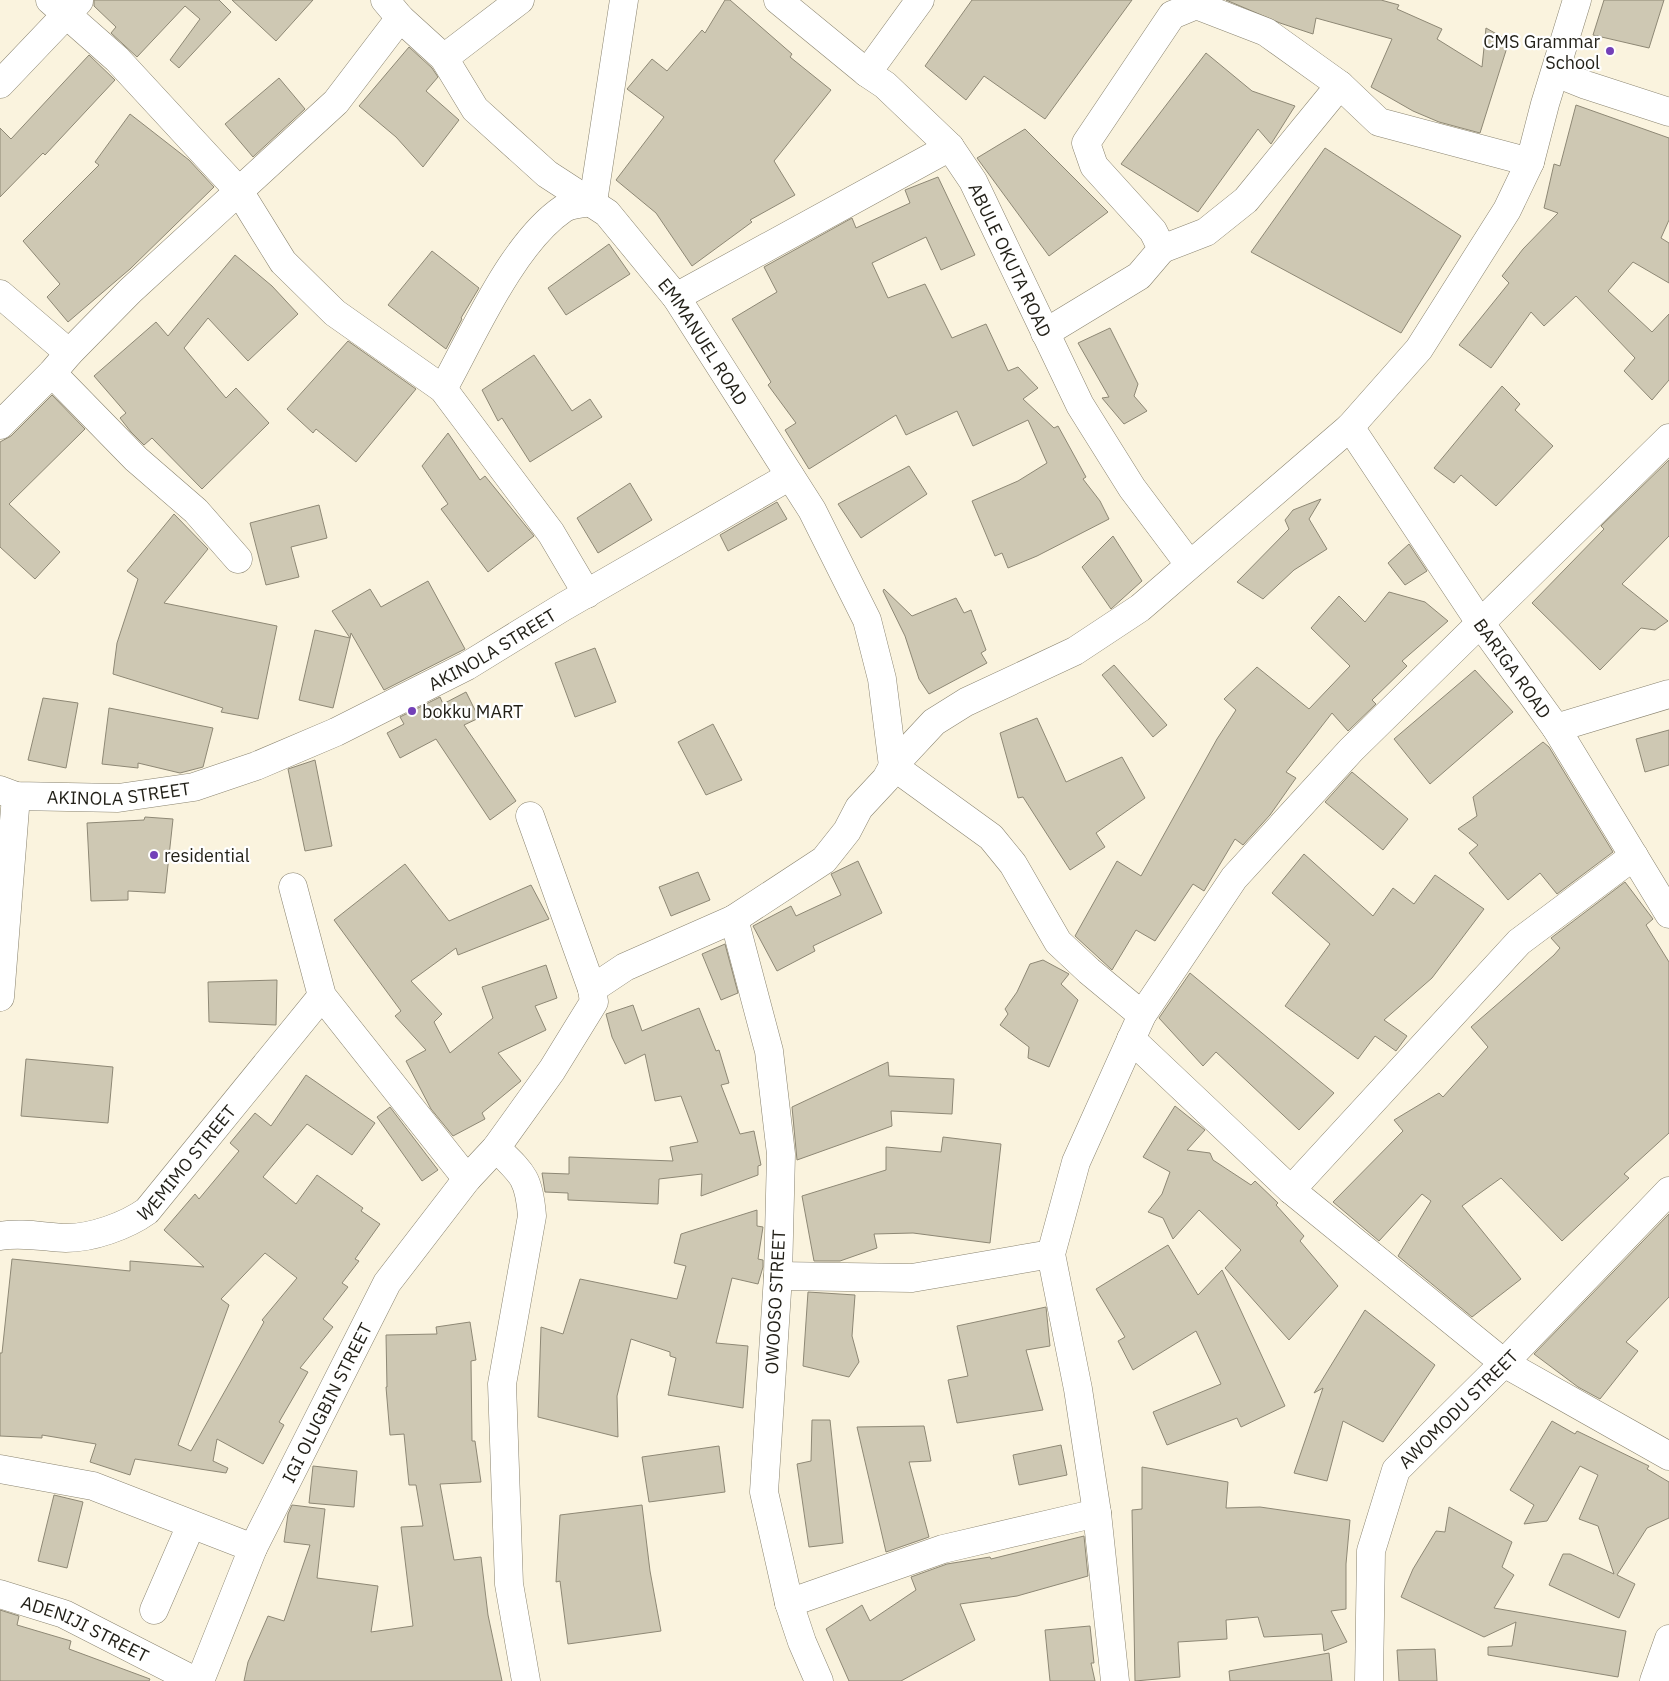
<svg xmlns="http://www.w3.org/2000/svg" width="1669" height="1681" font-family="'IBM Plex Sans',sans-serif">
	<rect width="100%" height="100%" fill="#faf3de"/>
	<path fill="#cec8b3" stroke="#8e8875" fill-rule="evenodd" d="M 94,0 L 219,0 L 231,12 L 179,68 L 170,60 L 200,19 L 185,6 L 137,57 L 111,33 L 116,27 L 94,6 Z
		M 232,0 L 313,0 L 276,41 Z
		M 725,0 L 730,0 L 792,54 L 790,57 L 831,90 L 774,161 L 795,195 L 750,220 L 752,222 L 692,266 L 656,213 L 616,180 L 664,117 L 627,89 L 652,59 L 667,71 L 702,30 L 705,33 Z
		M 972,0 L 1132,0 L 1045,119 L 984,76 L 966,100 L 925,66 Z
		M 1226,0 L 1381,0 L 1399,5 L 1397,9 L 1442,29 L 1437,39 L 1482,67 L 1486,28 L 1509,41 L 1480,133 L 1439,122 L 1413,111 L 1371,87 L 1392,39 L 1316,18 L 1313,34 L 1280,23 Z
		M 1604,0 L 1664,0 L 1649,48 L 1593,35 Z
		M 409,47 L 432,68 L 438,77 L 426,91 L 459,120 L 423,167 L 396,137 L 359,106 Z
		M 1206,53 L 1252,91 L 1295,106 L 1271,144 L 1258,129 L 1198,212 L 1121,164 Z
		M 89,55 L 115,80 L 45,155 L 43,153 L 0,197 L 0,128 L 11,139 Z
		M 279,78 L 305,109 L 253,157 L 225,124 Z
		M 1576,105 L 1669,138 L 1669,220 L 1661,238 L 1669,243 L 1669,283 L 1633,262 L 1608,291 L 1652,332 L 1669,314 L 1669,380 L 1652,400 L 1624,371 L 1635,358 L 1576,296 L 1544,326 L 1531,312 L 1491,368 L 1459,345 L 1509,283 L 1502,276 L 1523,249 L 1558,213 L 1544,208 L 1554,164 L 1560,166 Z
		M 130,114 L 189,160 L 214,187 L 130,269 L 68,322 L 47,297 L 60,284 L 23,241 L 99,165 L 95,162 Z
		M 1025,129 L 1108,212 L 1049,256 L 977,158 Z
		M 1325,148 L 1461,236 L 1401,333 L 1251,252 Z
		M 938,177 L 975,255 L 941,270 L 926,237 L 872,263 L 888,298 L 925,284 L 952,338 L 986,324 L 1008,371 L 1018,367 L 1038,388 L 1023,399 L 1054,428 L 1058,426 L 1086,477 L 1083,479 L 1100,501 L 1109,519 L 1037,556 L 1008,568 L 1002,553 L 995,556 L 972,501 L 1018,481 L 1047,463 L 1028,420 L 973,446 L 957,411 L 906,435 L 896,415 L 809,469 L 785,430 L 796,423 L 768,385 L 771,382 L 732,319 L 777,292 L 764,267 L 852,218 L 856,228 L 910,203 L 905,190 Z
		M 609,244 L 630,274 L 566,315 L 548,288 Z
		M 432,251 L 479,288 L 461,318 L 462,319 L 446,349 L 388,305 Z
		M 235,255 L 272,286 L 298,314 L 248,361 L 208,318 L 184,348 L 226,398 L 236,388 L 269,423 L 202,489 L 152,438 L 144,445 L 131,432 L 120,418 L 126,413 L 94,376 L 156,322 L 168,336 Z
		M 1110,328 L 1138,384 L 1134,396 L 1147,411 L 1124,424 L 1102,398 L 1109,397 L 1078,343 Z
		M 348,341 L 416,389 L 356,462 L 316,429 L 313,433 L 287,409 Z
		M 534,355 L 572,411 L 590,399 L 602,417 L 530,462 L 502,418 L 498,421 L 482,390 Z
		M 1502,386 L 1520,404 L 1515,410 L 1553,446 L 1496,506 L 1461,475 L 1454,483 L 1434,468 Z
		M 52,395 L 85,429 L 9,504 L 60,552 L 35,579 L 0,547 L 0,442 L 11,436 Z
		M 448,433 L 480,480 L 485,476 L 534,536 L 488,572 L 441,509 L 448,504 L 422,466 Z
		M 1669,460 L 1669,536 L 1622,584 L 1668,621 L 1655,630 L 1641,628 L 1600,670 L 1532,603 L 1604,529 L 1601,526 Z
		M 909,466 L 927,494 L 861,538 L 838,504 Z
		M 630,483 L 652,520 L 598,553 L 577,518 Z
		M 1321,499 L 1309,519 L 1327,549 L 1294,570 L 1263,599 L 1237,582 L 1289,529 L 1285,520 L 1293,510 Z
		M 777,502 L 787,519 L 728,551 L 720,535 Z
		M 319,505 L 327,538 L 291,547 L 299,577 L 266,585 L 250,523 Z
		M 174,514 L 208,549 L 164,603 L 277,626 L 258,719 L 221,712 L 223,708 L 113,674 L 117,643 L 138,579 L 127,571 Z
		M 1113,536 L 1142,581 L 1111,609 L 1082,567 Z
		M 1409,544 L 1427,571 L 1405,585 L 1388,563 Z
		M 428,581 L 465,649 L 384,690 L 351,633 L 350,638 L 332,611 L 370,589 L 381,607 Z
		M 884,589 L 912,616 L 956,598 L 964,613 L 971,610 L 986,650 L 981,653 L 987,663 L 929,694 L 919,679 L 905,636 L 883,591 Z
		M 1389,592 L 1425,602 L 1448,621 L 1402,661 L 1407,666 L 1372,700 L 1376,704 L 1348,731 L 1332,713 L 1286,772 L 1296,778 L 1270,815 L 1243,845 L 1235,839 L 1204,891 L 1193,884 L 1155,941 L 1136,930 L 1112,970 L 1075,936 L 1117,861 L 1141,876 L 1217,739 L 1236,710 L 1224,699 L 1257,667 L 1309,709 L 1350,666 L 1311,628 L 1339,596 L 1365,622 Z
		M 315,630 L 350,638 L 333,708 L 299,700 Z
		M 595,648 L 616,702 L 575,717 L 555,663 Z
		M 1114,665 L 1167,725 L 1153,737 L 1102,675 Z
		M 1475,670 L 1513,712 L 1430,784 L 1394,739 Z
		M 466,692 L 479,718 L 464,725 L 516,801 L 490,820 L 436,739 L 400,758 L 387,733 L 404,724 L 400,717 L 440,697 L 443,704 Z
		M 43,698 L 78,703 L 66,768 L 28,760 Z
		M 109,708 L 213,728 L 203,767 L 180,773 L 138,763 L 138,768 L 102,764 Z
		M 1037,718 L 1066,782 L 1122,757 L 1145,798 L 1096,833 L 1105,847 L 1070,870 L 1023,797 L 1018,798 L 1000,733 Z
		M 713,724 L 742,780 L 706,795 L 678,742 Z
		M 1669,730 L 1669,765 L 1645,772 L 1636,739 Z
		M 1543,742 L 1549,747 L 1613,852 L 1557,894 L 1540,873 L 1508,900 L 1469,853 L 1478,845 L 1458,829 L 1477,816 L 1473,797 Z
		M 315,760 L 332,846 L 305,851 L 288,769 Z
		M 1352,772 L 1408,819 L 1383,850 L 1325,802 Z
		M 145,817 L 173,819 L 165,893 L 128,891 L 128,900 L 91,901 L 87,823 L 144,820 Z
		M 1304,854 L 1373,916 L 1393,888 L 1414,904 L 1435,875 L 1484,909 L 1432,978 L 1384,1020 L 1407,1036 L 1396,1051 L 1375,1036 L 1358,1059 L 1285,1006 L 1330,944 L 1272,893 Z
		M 858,861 L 882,913 L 813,946 L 815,951 L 777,971 L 753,926 L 791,906 L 796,916 L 841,895 L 831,874 Z
		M 405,864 L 449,921 L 531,885 L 549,919 L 458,955 L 456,948 L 411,981 L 442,1014 L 434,1022 L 450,1053 L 493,1018 L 482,987 L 546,965 L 557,998 L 535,1006 L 546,1030 L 498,1053 L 521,1081 L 482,1113 L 485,1119 L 453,1136 L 431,1109 L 406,1061 L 426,1050 L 395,1016 L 401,1011 L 334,920 Z
		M 698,872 L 710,900 L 671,916 L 659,887 Z
		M 1625,882 L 1653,919 L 1646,925 L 1669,962 L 1669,1133 L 1624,1174 L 1629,1178 L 1562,1241 L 1501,1178 L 1462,1206 L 1521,1279 L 1472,1317 L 1398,1256 L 1431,1201 L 1422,1194 L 1379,1241 L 1333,1202 L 1403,1131 L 1394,1120 L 1439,1093 L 1443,1097 L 1488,1047 L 1471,1027 L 1554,955 L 1560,948 L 1551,938 Z
		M 725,944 L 738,993 L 721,1000 L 702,954 Z
		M 1043,960 L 1069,974 L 1061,984 L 1078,1000 L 1049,1067 L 1028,1058 L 1029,1047 L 1000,1025 L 1008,1014 L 1005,1009 L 1017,992 L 1030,964 Z
		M 1190,973 L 1334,1093 L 1299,1130 L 1216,1052 L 1203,1066 L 1159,1018 Z
		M 277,980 L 276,1025 L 209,1022 L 208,982 Z
		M 633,1005 L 642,1031 L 699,1008 L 716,1051 L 719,1050 L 729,1083 L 721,1085 L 740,1134 L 754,1131 L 761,1165 L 758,1166 L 758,1175 L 701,1196 L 702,1174 L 659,1179 L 658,1204 L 568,1200 L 568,1193 L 545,1192 L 542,1173 L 569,1174 L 569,1157 L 673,1161 L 670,1147 L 698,1142 L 681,1096 L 655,1101 L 645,1054 L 625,1064 L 612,1037 L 606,1014 Z
		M 26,1059 L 113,1067 L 108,1123 L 21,1116 Z
		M 888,1062 L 889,1076 L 954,1079 L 952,1114 L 891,1111 L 892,1126 L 797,1160 L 792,1107 Z
		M 306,1075 L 375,1123 L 352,1155 L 307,1124 L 263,1177 L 296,1204 L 317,1175 L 363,1208 L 361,1211 L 380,1224 L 355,1259 L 359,1261 L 342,1283 L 348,1287 L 323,1319 L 333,1327 L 300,1368 L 308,1372 L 279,1422 L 284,1425 L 263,1464 L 217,1439 L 213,1461 L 228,1468 L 226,1473 L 135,1459 L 130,1475 L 90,1462 L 96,1444 L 42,1435 L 42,1438 L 0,1436 L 0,1353 L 2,1353 L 12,1259 L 130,1271 L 130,1261 L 204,1267 L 164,1230 L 195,1194 L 199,1199 L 239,1151 L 230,1143 L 255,1113 L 271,1126 ZM 265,1253 L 297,1278 L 262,1320 L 264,1322 L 191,1451 L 178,1445 L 229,1305 L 221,1299 Z
		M 1175,1106 L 1205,1130 L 1187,1150 L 1210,1153 L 1213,1160 L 1251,1185 L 1255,1181 L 1278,1203 L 1276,1205 L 1304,1236 L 1300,1241 L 1338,1286 L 1289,1340 L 1225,1268 L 1241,1250 L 1199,1210 L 1173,1239 L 1163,1218 L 1148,1212 L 1162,1194 L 1170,1172 L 1143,1157 Z
		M 390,1107 L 438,1170 L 422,1181 L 377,1117 Z
		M 943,1137 L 1001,1144 L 990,1243 L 913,1233 L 874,1234 L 877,1248 L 840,1261 L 814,1261 L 802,1196 L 886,1170 L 886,1147 L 941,1152 Z
		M 757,1210 L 757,1226 L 763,1227 L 758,1259 L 763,1260 L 763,1267 L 758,1284 L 732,1278 L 716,1343 L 748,1346 L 743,1408 L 668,1395 L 676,1358 L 670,1356 L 670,1352 L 631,1339 L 617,1396 L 618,1437 L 538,1417 L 541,1327 L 563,1334 L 580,1279 L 677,1299 L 686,1266 L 674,1263 L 681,1234 Z
		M 1669,1214 L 1669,1297 L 1626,1342 L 1638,1351 L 1600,1399 L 1578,1387 L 1534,1354 Z
		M 1168,1245 L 1198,1295 L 1222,1270 L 1285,1406 L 1241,1427 L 1237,1418 L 1167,1445 L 1153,1412 L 1221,1384 L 1196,1331 L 1133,1370 L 1118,1341 L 1125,1337 L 1096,1289 Z
		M 808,1292 L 855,1295 L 852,1336 L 859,1362 L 849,1377 L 803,1366 Z
		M 1046,1307 L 1050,1346 L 1026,1350 L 1043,1410 L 957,1423 L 948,1380 L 968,1376 L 957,1326 Z
		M 1365,1310 L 1435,1365 L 1383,1442 L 1343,1421 L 1327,1481 L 1294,1473 L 1323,1388 L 1314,1393 Z
		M 470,1322 L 476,1360 L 471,1361 L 472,1441 L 475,1441 L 481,1482 L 440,1484 L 454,1560 L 481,1557 L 488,1615 L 502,1681 L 244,1681 L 248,1662 L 268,1616 L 284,1621 L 310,1545 L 284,1542 L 288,1514 L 292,1505 L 325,1509 L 317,1578 L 378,1586 L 371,1632 L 413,1626 L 401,1527 L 423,1526 L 416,1485 L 409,1485 L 404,1434 L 390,1435 L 386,1387 L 387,1387 L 386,1335 L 437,1334 L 436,1327 Z
		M 812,1420 L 830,1420 L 843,1543 L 809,1547 L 797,1464 L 811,1461 Z
		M 1552,1421 L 1575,1434 L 1577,1431 L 1649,1466 L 1647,1469 L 1669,1482 L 1669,1518 L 1647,1528 L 1617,1575 L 1635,1584 L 1619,1618 L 1549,1585 L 1563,1554 L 1570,1554 L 1614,1574 L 1598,1526 L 1579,1519 L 1598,1475 L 1580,1466 L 1547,1521 L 1524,1524 L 1534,1505 L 1510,1490 Z
		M 924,1426 L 931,1461 L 909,1462 L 929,1537 L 886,1552 L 857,1427 Z
		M 1061,1445 L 1067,1475 L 1019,1485 L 1013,1455 Z
		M 719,1446 L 725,1492 L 649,1502 L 642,1457 Z
		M 313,1466 L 357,1471 L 354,1507 L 309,1503 Z
		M 1142,1467 L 1228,1482 L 1226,1508 L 1260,1507 L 1350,1520 L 1346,1564 L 1346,1609 L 1331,1611 L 1347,1642 L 1324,1651 L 1322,1634 L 1264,1637 L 1258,1617 L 1226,1620 L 1227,1639 L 1178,1642 L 1180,1677 L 1135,1681 L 1132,1510 L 1142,1509 Z
		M 54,1495 L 83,1502 L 67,1568 L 38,1561 Z
		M 642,1505 L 650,1571 L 661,1631 L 568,1644 L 560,1581 L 556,1582 L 560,1515 Z
		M 1449,1507 L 1512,1542 L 1502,1567 L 1514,1575 L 1494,1608 L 1626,1631 L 1618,1677 L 1488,1655 L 1488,1647 L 1512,1646 L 1516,1622 L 1484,1637 L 1401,1597 L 1413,1569 L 1436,1531 L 1445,1532 Z
		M 1084,1536 L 1088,1576 L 1017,1596 L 960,1604 L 975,1640 L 901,1681 L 849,1681 L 826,1629 L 862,1605 L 870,1621 L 916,1590 L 911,1577 L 947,1564 L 990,1557 L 991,1559 Z
		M 0,1610 L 19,1616 L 17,1625 L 71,1641 L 69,1649 L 150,1679 L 149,1681 L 0,1681 Z
		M 1090,1626 L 1094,1663 L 1091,1663 L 1095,1681 L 1050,1681 L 1045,1630 Z
		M 1435,1649 L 1437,1681 L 1399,1681 L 1397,1650 Z
		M 1329,1653 L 1332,1681 L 1230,1681 L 1229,1671 Z"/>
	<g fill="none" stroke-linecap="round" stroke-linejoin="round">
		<defs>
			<g id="minor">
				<path d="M 50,0 L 117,59 L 239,191 L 283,262 L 335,313 L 443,389 L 551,533 L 587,594"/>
				<path id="s1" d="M 385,0 L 400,18 L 444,58 L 475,109 L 547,174 L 607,213 L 676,297 L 812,510 L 867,620 L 882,679 L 893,766 L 991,837 L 1013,864 L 1058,942 L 1089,971 L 1142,1015"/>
				<path id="s2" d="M 778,0 L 867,73 L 885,85 L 950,147 L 973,181 L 1080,405 L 1132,488 L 1189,564"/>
				<path d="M 444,58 L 520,0"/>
				<path d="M 867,73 L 920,0"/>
				<path d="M 1556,73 L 1586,85 L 1669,112"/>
				<path d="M 0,84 L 79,1"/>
				<path d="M 1162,249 L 1206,232 L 1246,200 L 1340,85"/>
				<path d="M 0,294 L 69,353"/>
				<path d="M 676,297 L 950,147"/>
				<path d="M 1045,333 L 1139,276 L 1162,249 L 1153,231 L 1094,166 L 1086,143 L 1172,15 L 1196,5 L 1266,32 L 1340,85 L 1379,122 L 1530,162"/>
				<path d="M 52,373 L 136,459 L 196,511 L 238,559"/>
				<path d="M 443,389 C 473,335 512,244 563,209 C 570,204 584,203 593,202 L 624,0"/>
				<path d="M 0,425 L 52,373 L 69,353 L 130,291 L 336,102 L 400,18"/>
				<path id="s3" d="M 1350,427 L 1481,624 L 1556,728 L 1669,914"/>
				<path d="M 1556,728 L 1669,694"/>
				<path id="s4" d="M 0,790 L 16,796 L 118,798 L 194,787 L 256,766 L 336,732 L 467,666 L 563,607 L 790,476"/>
				<path d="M 530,816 L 592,989"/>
				<path d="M 293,887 L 322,996 L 467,1179"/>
				<path d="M 734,919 L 769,1051 L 781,1154 L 778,1276 L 764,1492 L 789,1603 L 802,1642 L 819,1681"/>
				<path d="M 0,997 L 16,796"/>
				<path d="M 1131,1039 L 1291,1190 L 1504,1363 L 1669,1456"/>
				<path d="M 496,1148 C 523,1174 529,1178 532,1216 L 502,1384 L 509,1584 L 526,1681"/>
				<path d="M 1291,1190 L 1519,942 L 1634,856"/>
				<path id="s5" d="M 0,1236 C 22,1232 44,1237 66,1238 C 92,1238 126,1226 147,1211 L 322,996"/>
				<path d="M 778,1276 L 912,1278 L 1051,1254"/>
				<path d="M 0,1469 L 93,1486 L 253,1548"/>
				<path id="s6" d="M 0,1594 L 64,1614 L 195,1681"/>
				<path d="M 789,1603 L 943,1549 L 1097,1513"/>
				<path d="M 154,1610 L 191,1525"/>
				<path id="s7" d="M 200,1681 L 253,1548 L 387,1283 L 467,1179 L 496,1148 L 552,1070 L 594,1002 L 592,989 L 625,967 L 734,919 L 824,860 L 847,831 L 859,808 L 886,779 L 893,766 L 934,722 L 966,702 L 1075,651 L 1140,608 L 1350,427 L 1419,349 L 1507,210 L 1530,162 L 1545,104 L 1577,0"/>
				<path d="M 1115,1681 L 1097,1513 L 1078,1389 L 1051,1254 L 1076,1162 L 1142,1015 L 1234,878 L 1351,750 L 1669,438"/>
				<path id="s8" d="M 1369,1681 L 1371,1551 L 1396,1470 L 1504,1363 L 1669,1191"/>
				<path d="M 1654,1681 L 1669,1639"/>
			</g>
		</defs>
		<use href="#minor" stroke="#8a8470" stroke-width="29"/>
		<use href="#minor" stroke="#fff" stroke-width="28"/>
	</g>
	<g fill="#7340b8" stroke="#fff" stroke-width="2">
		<circle cx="1610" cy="51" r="5"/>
		<circle cx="412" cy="711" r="5"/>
		<circle cx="154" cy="855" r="5"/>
	</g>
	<g text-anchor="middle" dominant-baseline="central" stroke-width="4.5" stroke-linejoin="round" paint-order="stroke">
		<g font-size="18" fill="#211f17" stroke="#fff" text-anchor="start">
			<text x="1600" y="41" text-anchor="end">CMS Grammar<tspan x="1600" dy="21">School</tspan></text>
			<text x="422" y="711">bokku MART</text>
			<text x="164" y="855">residential</text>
		</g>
		<g font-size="18" fill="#211f17" stroke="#fff">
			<text stroke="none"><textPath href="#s2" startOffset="355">ABULE OKUTA ROAD</textPath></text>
			<text stroke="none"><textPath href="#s1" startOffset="472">EMMANUEL ROAD</textPath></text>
			<text stroke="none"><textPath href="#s4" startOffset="525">AKINOLA STREET</textPath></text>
			<text stroke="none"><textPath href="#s3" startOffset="291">BARIGA ROAD</textPath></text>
			<text stroke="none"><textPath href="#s4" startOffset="120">AKINOLA STREET</textPath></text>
			<text stroke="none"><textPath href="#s5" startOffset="215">WEMIMO STREET</textPath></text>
			<text transform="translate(775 1302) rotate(-87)">OWOOSO STREET</text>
			<text stroke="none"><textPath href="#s7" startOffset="306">IGI OLUGBIN STREET</textPath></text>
			<text stroke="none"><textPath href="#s8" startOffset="302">AWOMODU STREET</textPath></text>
			<text stroke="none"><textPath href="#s6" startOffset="92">ADENIJI STREET</textPath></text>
		</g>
	</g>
</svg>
